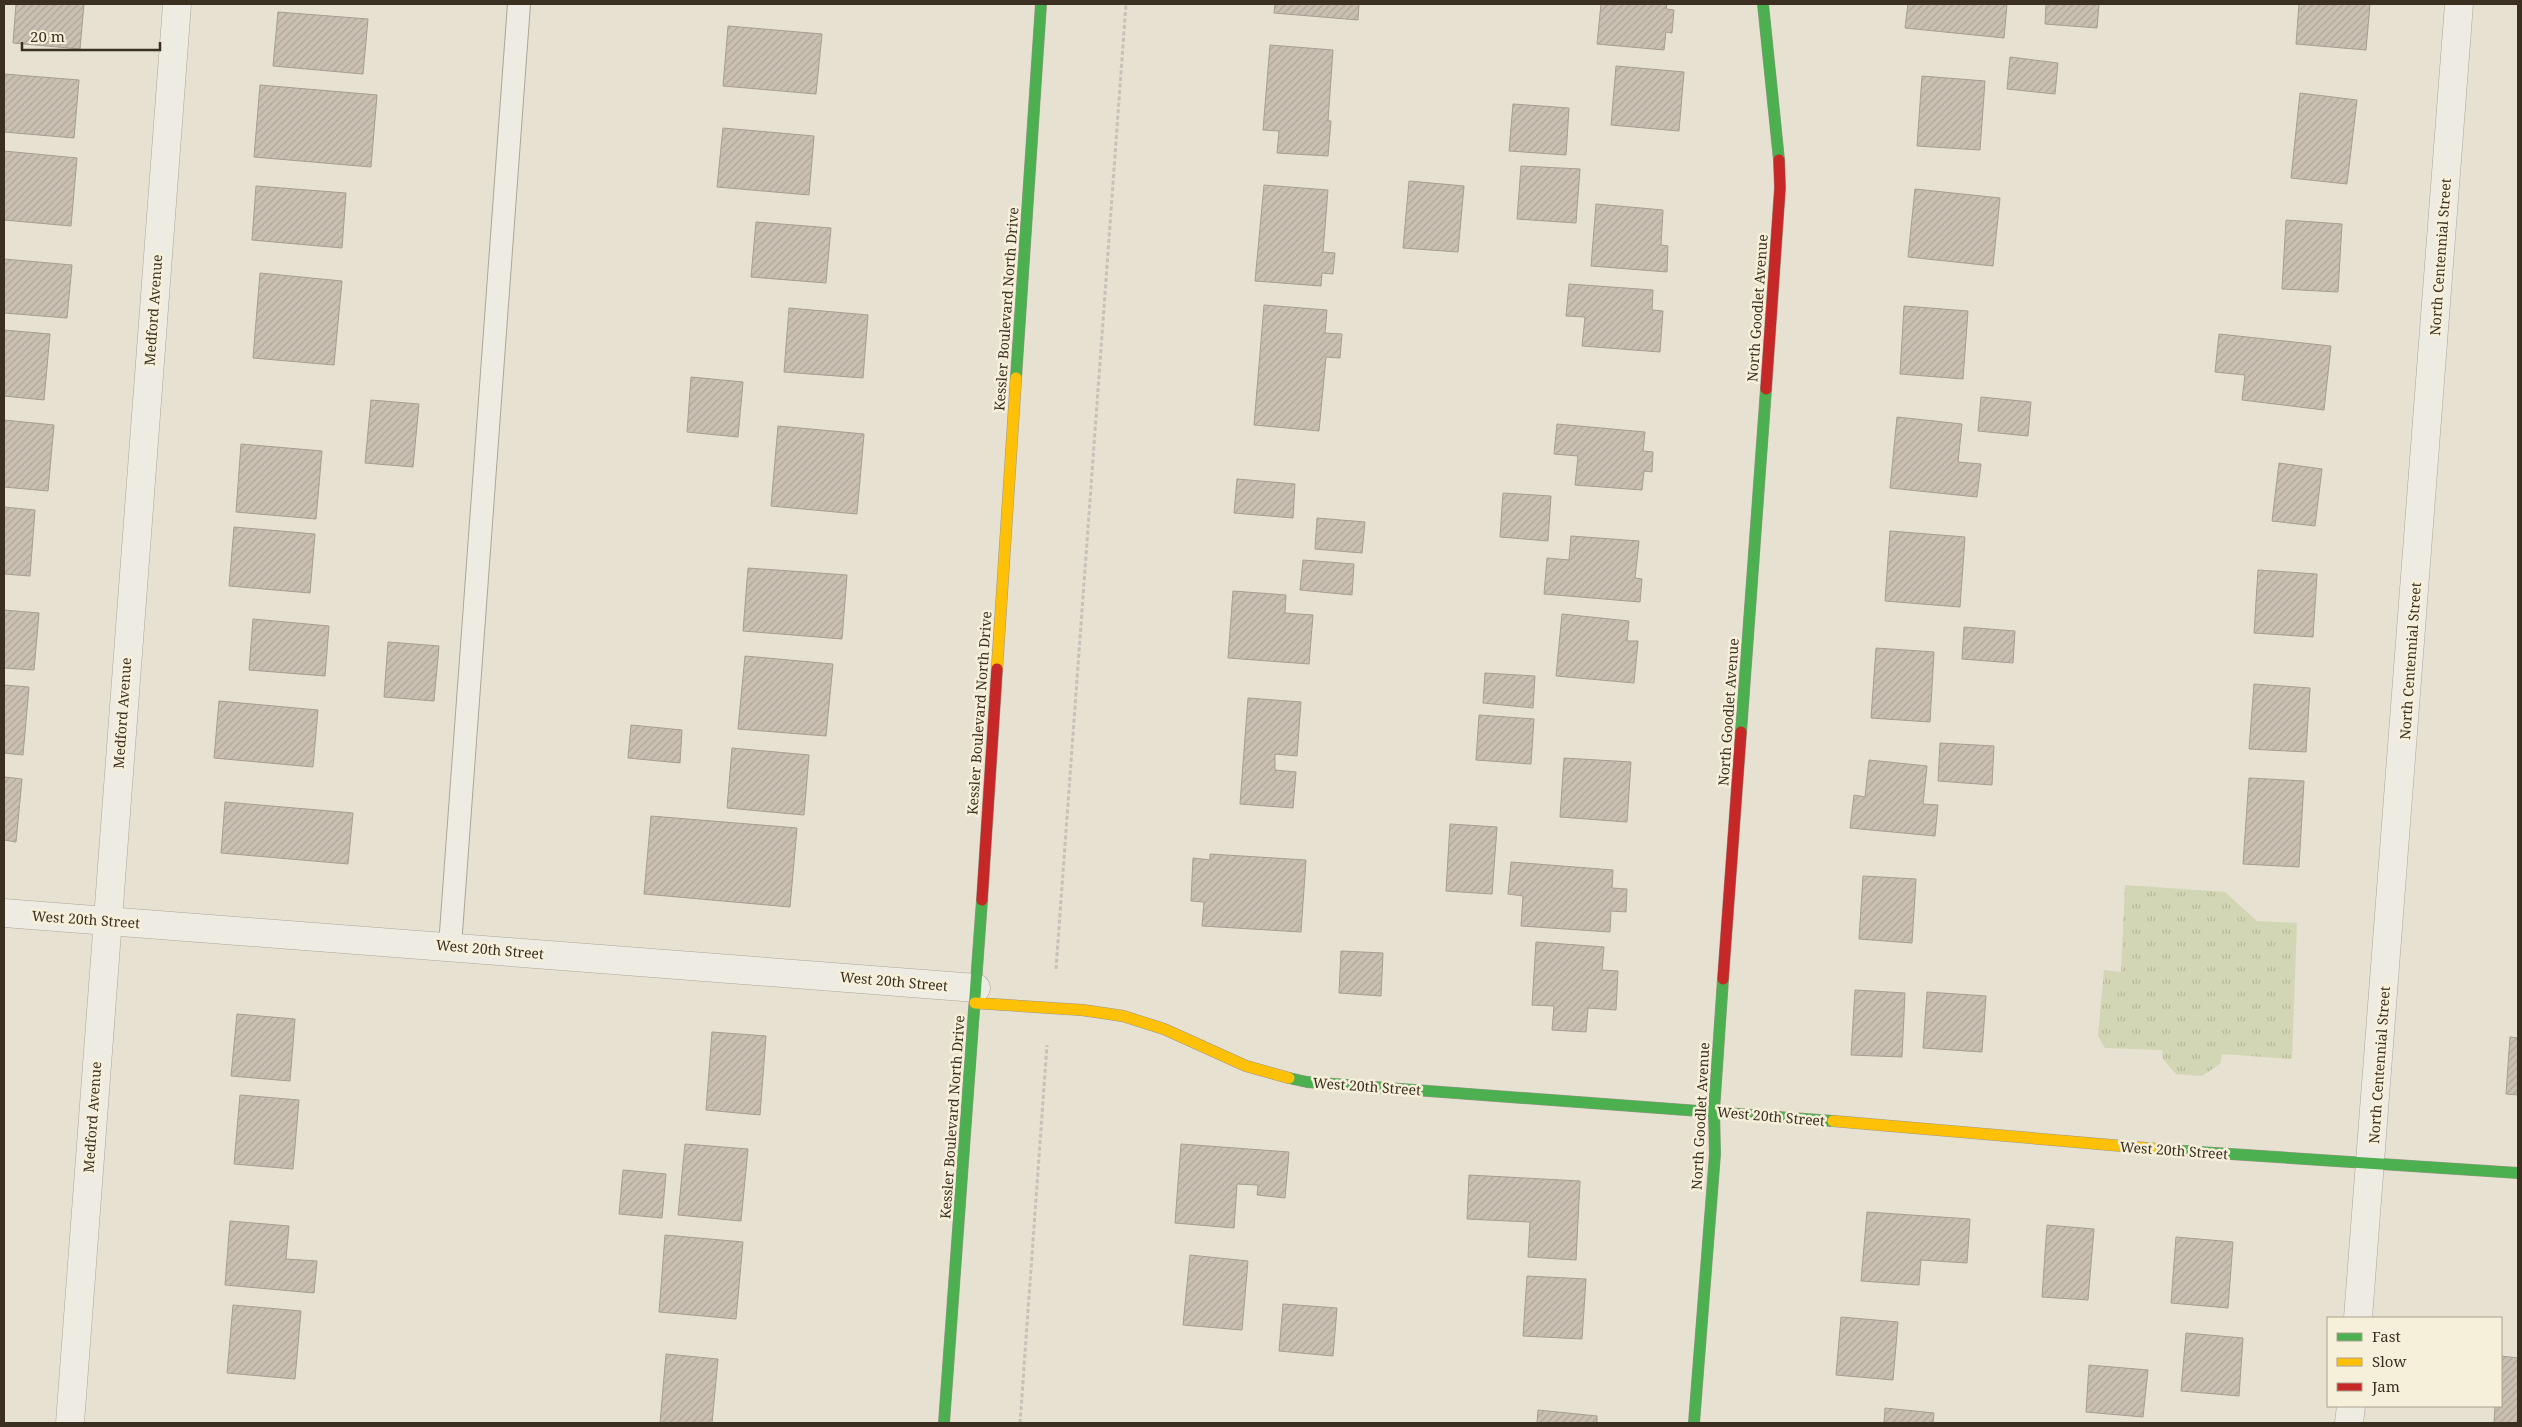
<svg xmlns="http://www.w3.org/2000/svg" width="2522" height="1427" font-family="'Noto Serif',serif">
	<defs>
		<pattern id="grass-tufts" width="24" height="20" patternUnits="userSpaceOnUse" patternTransform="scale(1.25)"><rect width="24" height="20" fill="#d3d6b4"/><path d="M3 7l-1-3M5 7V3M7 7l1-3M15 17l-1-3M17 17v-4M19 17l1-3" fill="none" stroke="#b6b89a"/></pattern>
		<pattern id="building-hatch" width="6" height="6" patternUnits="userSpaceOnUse" patternTransform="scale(1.25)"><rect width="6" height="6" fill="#cac0b2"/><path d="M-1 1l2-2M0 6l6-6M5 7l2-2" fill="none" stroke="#aea599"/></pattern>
	</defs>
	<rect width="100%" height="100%" fill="#e6e1d1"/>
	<path fill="url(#grass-tufts)" d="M 2125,885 L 2225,892 L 2257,921 L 2297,923 L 2292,1059 L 2222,1054 L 2220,1064 L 2202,1076 L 2176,1074 L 2163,1059 L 2162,1050 L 2105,1048 L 2098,1036 L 2104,970 L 2121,972 Z"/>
	<path fill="url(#building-hatch)" stroke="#a79d90" d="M 16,4 L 84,4 L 80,49 L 13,43 Z
		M 1275,4 L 1359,4 L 1358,20 L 1274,13 Z
		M 1601,4 L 1667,4 L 1666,9 L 1674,10 L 1672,33 L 1666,32 L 1664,50 L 1597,44 Z
		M 1908,4 L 2007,4 L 2004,38 L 1905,28 Z
		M 2046,4 L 2099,4 L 2097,28 L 2045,24 Z
		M 2299,4 L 2370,4 L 2366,50 L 2296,44 Z
		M 278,12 L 368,19 L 363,74 L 273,66 Z
		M 728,26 L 822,34 L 816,94 L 723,86 Z
		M 1270,45 L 1333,50 L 1328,121 L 1331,121 L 1328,156 L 1277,153 L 1279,131 L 1263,130 Z
		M 2010,57 L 2058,63 L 2055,94 L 2007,89 Z
		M 1616,66 L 1684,72 L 1679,131 L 1611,125 Z
		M 4,74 L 79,80 L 74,138 L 4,132 Z
		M 1922,76 L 1985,81 L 1980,150 L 1917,146 Z
		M 260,85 L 377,95 L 371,167 L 254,157 Z
		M 2300,93 L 2357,100 L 2347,184 L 2291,178 Z
		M 1513,104 L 1569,108 L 1566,155 L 1509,151 Z
		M 723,128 L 814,136 L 809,195 L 717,187 Z
		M 4,151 L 77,158 L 71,226 L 4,220 Z
		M 1521,166 L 1580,169 L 1576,223 L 1517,219 Z
		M 1409,181 L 1464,186 L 1458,252 L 1403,248 Z
		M 1264,185 L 1328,190 L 1323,252 L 1335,253 L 1333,274 L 1322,273 L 1321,286 L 1255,281 Z
		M 256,186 L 346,193 L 342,248 L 252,240 Z
		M 1915,189 L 2000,198 L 1993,266 L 1908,257 Z
		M 1596,204 L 1663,210 L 1661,245 L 1668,246 L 1667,272 L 1591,266 Z
		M 2286,220 L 2342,224 L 2338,292 L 2282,289 Z
		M 756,222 L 831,228 L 826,283 L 751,277 Z
		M 4,259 L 72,265 L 67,318 L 4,313 Z
		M 260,273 L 342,281 L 334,365 L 253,358 Z
		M 1569,284 L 1653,290 L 1652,310 L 1663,311 L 1660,352 L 1582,346 L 1585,317 L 1566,316 Z
		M 1264,305 L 1327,310 L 1325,333 L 1342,334 L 1340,358 L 1326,357 L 1319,431 L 1254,425 Z
		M 1904,306 L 1968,311 L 1963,379 L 1900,374 Z
		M 789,308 L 868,315 L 863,378 L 784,372 Z
		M 4,330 L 50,334 L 44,400 L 4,396 Z
		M 2219,334 L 2331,346 L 2324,410 L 2242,400 L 2245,375 L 2215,372 Z
		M 691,377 L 743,382 L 738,437 L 687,432 Z
		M 1981,397 L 2031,402 L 2028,436 L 1978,431 Z
		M 371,400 L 419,404 L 413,467 L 365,463 Z
		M 1897,417 L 1962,424 L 1958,462 L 1981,464 L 1977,497 L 1890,488 Z
		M 4,420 L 54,425 L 48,491 L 4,487 Z
		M 1557,424 L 1645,432 L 1643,451 L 1653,452 L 1652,472 L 1644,471 L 1642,490 L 1575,485 L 1578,456 L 1554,454 Z
		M 778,426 L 864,434 L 857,514 L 771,506 Z
		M 241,444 L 322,451 L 316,519 L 236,512 Z
		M 2279,463 L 2322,469 L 2315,526 L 2272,521 Z
		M 1237,479 L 1295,484 L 1293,518 L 1234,513 Z
		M 1503,493 L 1551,496 L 1548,541 L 1500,537 Z
		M 4,507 L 35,510 L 30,576 L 4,574 Z
		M 1317,518 L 1365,522 L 1362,553 L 1315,549 Z
		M 234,527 L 315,534 L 310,593 L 229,586 Z
		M 1890,531 L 1965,537 L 1960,607 L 1885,601 Z
		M 1571,536 L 1639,541 L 1635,578 L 1642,579 L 1640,602 L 1544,594 L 1547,558 L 1569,560 Z
		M 1303,560 L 1354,564 L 1352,595 L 1300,590 Z
		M 748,568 L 847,575 L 842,639 L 743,631 Z
		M 2258,570 L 2317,574 L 2313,637 L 2254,633 Z
		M 1233,591 L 1286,595 L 1285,613 L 1313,615 L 1309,664 L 1228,658 Z
		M 4,610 L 39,613 L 34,670 L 4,668 Z
		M 1562,614 L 1629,621 L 1627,641 L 1638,641 L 1634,683 L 1556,676 Z
		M 253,619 L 329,626 L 325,676 L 249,670 Z
		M 1964,627 L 2015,631 L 2013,663 L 1962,659 Z
		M 388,642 L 439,646 L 434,701 L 384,697 Z
		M 1876,648 L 1934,652 L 1930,722 L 1871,718 Z
		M 745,656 L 833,664 L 826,736 L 738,729 Z
		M 1485,673 L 1535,676 L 1533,708 L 1483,703 Z
		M 2254,684 L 2310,688 L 2306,752 L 2249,749 Z
		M 4,685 L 29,687 L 23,755 L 4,753 Z
		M 1248,698 L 1301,702 L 1297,756 L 1275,754 L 1275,770 L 1296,772 L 1293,808 L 1240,804 Z
		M 219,701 L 318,710 L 313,767 L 214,758 Z
		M 1479,715 L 1534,719 L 1531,764 L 1476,760 Z
		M 631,725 L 682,730 L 680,763 L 628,758 Z
		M 1940,743 L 1994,746 L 1992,785 L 1938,781 Z
		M 732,748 L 809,755 L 804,815 L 727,808 Z
		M 1564,758 L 1631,762 L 1627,822 L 1560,817 Z
		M 1869,760 L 1927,766 L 1923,804 L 1938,805 L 1935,836 L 1850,828 L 1854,795 L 1865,797 Z
		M 4,777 L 22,779 L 16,842 L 4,840 Z
		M 2249,778 L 2304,781 L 2299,867 L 2243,864 Z
		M 225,802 L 353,813 L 348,864 L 221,853 Z
		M 651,816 L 797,828 L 790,907 L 644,894 Z
		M 1450,824 L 1497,827 L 1492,894 L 1446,891 Z
		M 1210,854 L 1306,860 L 1301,932 L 1202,926 L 1204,902 L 1191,901 L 1193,858 L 1210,860 Z
		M 1511,862 L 1613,870 L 1612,888 L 1627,889 L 1626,912 L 1611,911 L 1610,932 L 1521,926 L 1523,896 L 1508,894 Z
		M 1863,876 L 1916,879 L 1912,943 L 1859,939 Z
		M 1536,942 L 1604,947 L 1602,970 L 1618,971 L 1616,1010 L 1588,1008 L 1586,1032 L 1552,1030 L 1554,1006 L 1532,1005 Z
		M 1341,951 L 1383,953 L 1381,996 L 1339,993 Z
		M 1855,990 L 1905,993 L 1902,1057 L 1851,1055 Z
		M 1927,992 L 1986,996 L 1982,1052 L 1923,1048 Z
		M 237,1014 L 295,1019 L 290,1081 L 231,1076 Z
		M 712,1032 L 766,1036 L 760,1115 L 706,1110 Z
		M 2510,1037 L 2518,1038 L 2518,1095 L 2506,1094 Z
		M 240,1095 L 299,1100 L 293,1169 L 234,1164 Z
		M 685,1144 L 748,1149 L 741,1221 L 678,1215 Z
		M 1181,1144 L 1289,1152 L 1285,1198 L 1257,1195 L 1258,1185 L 1237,1184 L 1234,1228 L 1175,1223 Z
		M 623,1170 L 666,1174 L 662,1218 L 619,1214 Z
		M 1469,1175 L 1580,1181 L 1576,1260 L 1528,1257 L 1530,1222 L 1467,1219 Z
		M 1867,1212 L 1970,1219 L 1967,1263 L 1921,1260 L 1919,1285 L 1861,1281 Z
		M 230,1221 L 289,1226 L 286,1259 L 317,1261 L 314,1293 L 225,1285 Z
		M 2047,1225 L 2094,1229 L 2088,1300 L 2042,1297 Z
		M 665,1235 L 743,1242 L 736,1319 L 659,1312 Z
		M 2176,1237 L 2233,1242 L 2228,1308 L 2171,1303 Z
		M 1190,1255 L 1248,1261 L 1242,1330 L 1183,1325 Z
		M 1527,1276 L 1586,1279 L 1582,1339 L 1523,1336 Z
		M 1283,1304 L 1337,1308 L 1333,1356 L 1279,1351 Z
		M 233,1305 L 301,1311 L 295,1379 L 227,1373 Z
		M 1841,1317 L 1898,1322 L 1893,1380 L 1836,1375 Z
		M 2186,1333 L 2243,1338 L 2239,1396 L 2181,1391 Z
		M 666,1354 L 718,1359 L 712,1423 L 660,1423 Z
		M 2501,1356 L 2518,1358 L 2518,1423 L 2494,1423 L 2495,1406 L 2501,1406 Z
		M 2089,1365 L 2148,1370 L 2143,1417 L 2086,1412 Z
		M 1885,1408 L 1934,1413 L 1933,1423 L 1884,1423 Z
		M 1538,1410 L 1597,1416 L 1597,1423 L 1537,1423 Z"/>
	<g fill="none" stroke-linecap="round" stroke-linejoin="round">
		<defs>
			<path id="lane" d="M 450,946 L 519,4"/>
			<path id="street" d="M 4,913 L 976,988
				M 2358,1318 L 2459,4
				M 70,1423 L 177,4
				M 2349,1423 L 2351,1406"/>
			<path id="fast" d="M 1763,4 L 1779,160
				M 1016,378 L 1041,4
				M 1741,732 L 1766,389
				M 1289,1078 L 1307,1082 L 1833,1121
				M 2169,1150 L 2518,1173
				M 944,1423 L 982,900
				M 1694,1423 L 1715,1154 L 1714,1111 L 1723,979"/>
			<path id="slow" d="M 997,669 L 1016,378
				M 975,1003 L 1082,1010 L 1123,1016 L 1164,1029 L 1246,1066 L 1289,1078
				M 1833,1121 L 2169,1150"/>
			<path id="jam" d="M 1766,389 L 1780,188 L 1779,160
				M 982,900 L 997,669
				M 1723,979 L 1741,732"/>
		</defs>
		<use href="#lane" stroke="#aca69a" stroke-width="24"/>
		<use href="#street" stroke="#aca69a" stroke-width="29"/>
		<use href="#fast" stroke="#9c968a" stroke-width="12"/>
		<use href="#slow" stroke="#9c968a" stroke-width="12"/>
		<use href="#jam" stroke="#9c968a" stroke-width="12"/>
		<path stroke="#c7c2b9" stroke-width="3" stroke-dasharray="4 2.5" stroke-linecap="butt" d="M 1056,969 L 1126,4
			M 1020,1423 L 1047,1045"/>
		<use href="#lane" stroke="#eeebe3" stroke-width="22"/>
		<use href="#street" stroke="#eeebe3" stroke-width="28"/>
		<use href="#fast" stroke="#4caf50" stroke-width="11"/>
		<use href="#slow" stroke="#ffc107" stroke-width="11"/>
		<use href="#jam" stroke="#c62828" stroke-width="11"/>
	</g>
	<g text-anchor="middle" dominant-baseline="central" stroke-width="5" stroke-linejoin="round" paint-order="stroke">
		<g font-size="14" fill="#3b2f21" stroke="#f6efd9">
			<text transform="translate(2440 257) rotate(-86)">North Centennial Street</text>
			<text transform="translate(1757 308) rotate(-86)">North Goodlet Avenue</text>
			<text transform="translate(1006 309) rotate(-86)">Kessler Boulevard North Drive</text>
			<text transform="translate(153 310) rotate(-86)">Medford Avenue</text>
			<text transform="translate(2410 661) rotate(-86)">North Centennial Street</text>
			<text transform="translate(1728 712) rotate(-86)">North Goodlet Avenue</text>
			<text transform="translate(122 713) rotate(-86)">Medford Avenue</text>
			<text transform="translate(979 713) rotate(-86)">Kessler Boulevard North Drive</text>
			<text transform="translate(86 919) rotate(4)">West 20th Street</text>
			<text transform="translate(490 949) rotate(5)">West 20th Street</text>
			<text transform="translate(894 981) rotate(5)">West 20th Street</text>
			<text transform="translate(2379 1065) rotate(-86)">North Centennial Street</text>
			<text transform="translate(1367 1086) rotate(4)">West 20th Street</text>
			<text transform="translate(1700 1116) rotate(-87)">North Goodlet Avenue</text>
			<text transform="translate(1771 1116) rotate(5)">West 20th Street</text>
			<text transform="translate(92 1117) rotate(-86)">Medford Avenue</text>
			<text transform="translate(952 1117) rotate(-86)">Kessler Boulevard North Drive</text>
			<text transform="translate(2174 1150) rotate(4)">West 20th Street</text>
		</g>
	</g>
	<rect width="2522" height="1427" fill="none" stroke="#3b2f21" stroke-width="10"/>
	<rect x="2327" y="1317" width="175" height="90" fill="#f6efd9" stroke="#aba28f"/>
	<rect x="2337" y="1333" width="25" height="8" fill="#4caf50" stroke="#aba28f"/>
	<text x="2372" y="1342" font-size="15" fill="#3b2f21">Fast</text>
	<rect x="2337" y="1358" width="25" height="8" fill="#ffc107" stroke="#aba28f"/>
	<text x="2372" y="1367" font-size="15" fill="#3b2f21">Slow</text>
	<rect x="2337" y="1383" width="25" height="8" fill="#c62828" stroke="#aba28f"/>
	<text x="2372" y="1392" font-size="15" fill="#3b2f21">Jam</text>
	<path d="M22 42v8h138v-8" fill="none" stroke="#3b2f21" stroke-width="2.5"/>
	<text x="30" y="42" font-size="15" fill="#3b2f21" stroke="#f6efd9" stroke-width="4" paint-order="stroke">20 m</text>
</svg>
